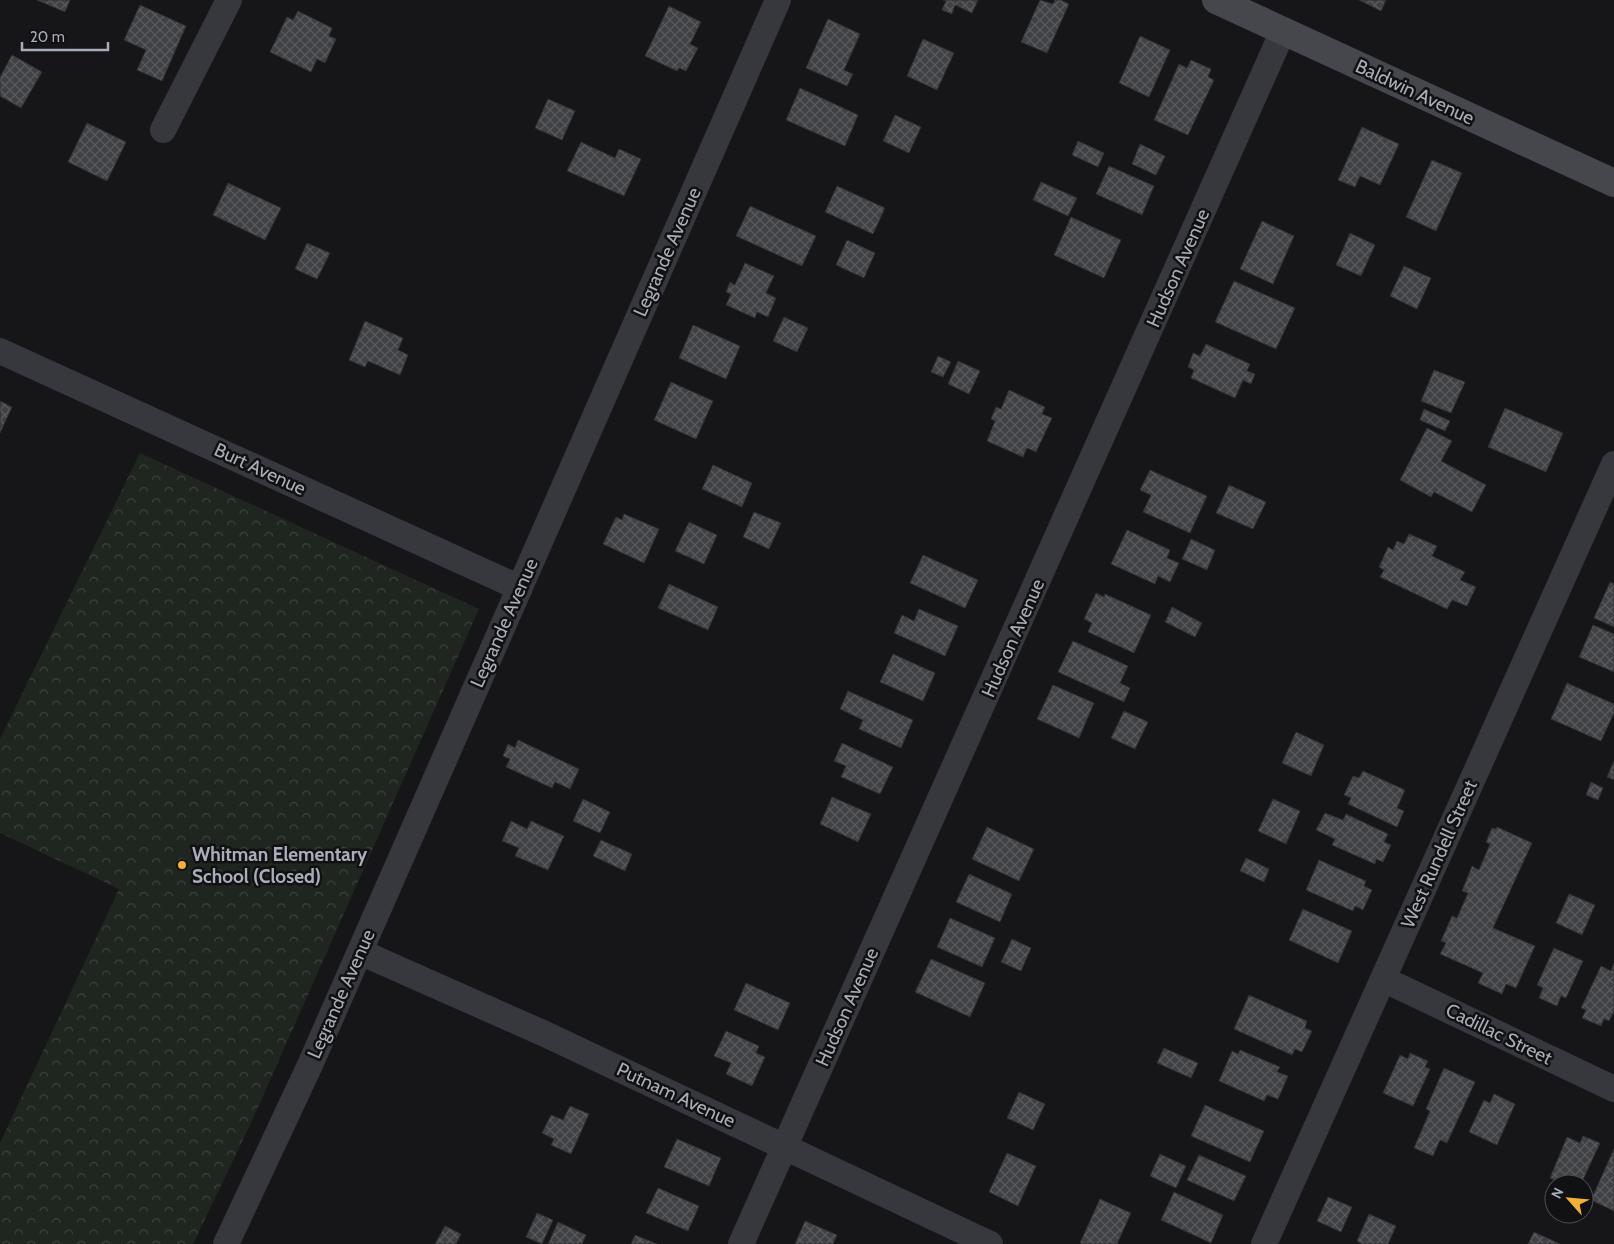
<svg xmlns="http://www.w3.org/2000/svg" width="1614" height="1244" font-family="Cabin,sans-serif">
	<defs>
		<pattern id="park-crowns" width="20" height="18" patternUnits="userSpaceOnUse" patternTransform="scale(1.25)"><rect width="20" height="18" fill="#1e261f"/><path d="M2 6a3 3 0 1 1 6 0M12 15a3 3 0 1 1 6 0" fill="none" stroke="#3c433d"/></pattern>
		<pattern id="building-cross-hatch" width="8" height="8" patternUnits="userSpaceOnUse" patternTransform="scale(1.25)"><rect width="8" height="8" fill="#404145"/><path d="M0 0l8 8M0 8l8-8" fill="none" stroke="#595a5e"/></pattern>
	</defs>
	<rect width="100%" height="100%" fill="#161618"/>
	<path fill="url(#park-crowns)" d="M 140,453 L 479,609 L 252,1121 L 193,1244 L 0,1244 L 0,1143 L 119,889 L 0,833 L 0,739 Z"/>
	<path fill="url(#building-cross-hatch)" stroke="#303034" d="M 37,0 L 70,0 L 65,12 Z
		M 943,0 L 978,0 L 972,13 L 955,5 L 952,14 L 942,10 L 946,1 Z
		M 1040,0 L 1053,4 L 1055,0 L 1061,0 L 1069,4 L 1047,53 L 1021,42 Z
		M 1359,0 L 1386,0 L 1381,11 Z
		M 140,5 L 186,26 L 162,81 L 137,70 L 146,50 L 124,40 Z
		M 669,6 L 701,22 L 690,44 L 698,48 L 686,71 L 679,68 L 677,71 L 645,56 Z
		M 298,11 L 332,28 L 329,36 L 336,39 L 325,63 L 317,59 L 311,72 L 270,52 L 287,17 L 293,20 Z
		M 828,19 L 860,34 L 844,70 L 853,74 L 847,86 L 806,68 Z
		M 1140,36 L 1170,50 L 1149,97 L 1119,83 Z
		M 923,39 L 954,53 L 937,90 L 907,76 Z
		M 12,55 L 42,72 L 21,108 L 0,96 L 0,77 Z
		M 1191,60 L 1211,69 L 1208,77 L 1214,80 L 1188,135 L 1154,120 L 1179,64 L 1187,68 Z
		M 800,88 L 858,115 L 845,146 L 786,120 Z
		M 548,99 L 575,111 L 562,140 L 535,128 Z
		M 895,115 L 921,127 L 909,153 L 883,141 Z
		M 87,123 L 126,142 L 107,181 L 68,162 Z
		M 1362,127 L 1399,144 L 1380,185 L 1360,176 L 1355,187 L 1338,180 Z
		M 1078,141 L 1104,153 L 1098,167 L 1072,155 Z
		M 581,142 L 615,158 L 619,149 L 641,159 L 624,196 L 567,171 Z
		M 1140,144 L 1165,156 L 1156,175 L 1132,164 Z
		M 1432,160 L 1462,173 L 1436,231 L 1406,217 Z
		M 1109,166 L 1154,186 L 1142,215 L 1096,194 Z
		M 1041,182 L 1077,198 L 1068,216 L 1033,200 Z
		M 228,183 L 281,208 L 265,240 L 213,215 Z
		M 837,186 L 885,208 L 873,234 L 825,212 Z
		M 750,206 L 816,236 L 802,266 L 736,236 Z
		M 1071,217 L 1121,240 L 1104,278 L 1054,255 Z
		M 1262,221 L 1294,236 L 1273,284 L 1240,269 Z
		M 1350,233 L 1375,245 L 1361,276 L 1336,265 Z
		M 847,240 L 875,253 L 864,278 L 836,265 Z
		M 307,243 L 330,253 L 317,279 L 295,269 Z
		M 745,263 L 774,276 L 766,293 L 776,298 L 768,317 L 757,312 L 755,318 L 726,305 L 731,294 L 726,292 L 730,282 L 735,285 Z
		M 1404,266 L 1431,278 L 1417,309 L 1390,296 Z
		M 1234,281 L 1295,308 L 1276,349 L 1215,322 Z
		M 784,317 L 808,328 L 797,352 L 773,341 Z
		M 365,321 L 403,338 L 398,350 L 408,355 L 400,375 L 368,361 L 365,367 L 349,360 Z
		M 693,325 L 740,346 L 726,379 L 679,358 Z
		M 1206,344 L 1250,364 L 1247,371 L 1255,374 L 1251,384 L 1243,380 L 1235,398 L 1191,378 L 1194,370 L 1188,367 L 1193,353 L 1200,356 Z
		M 938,356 L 951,362 L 943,377 L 931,372 Z
		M 958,361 L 980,371 L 969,394 L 948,384 Z
		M 1434,370 L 1465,382 L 1451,413 L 1421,401 Z
		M 671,382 L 713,401 L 696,439 L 654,420 Z
		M 1009,390 L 1045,407 L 1042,414 L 1052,418 L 1036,452 L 1027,448 L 1023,457 L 987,441 L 995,421 L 991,419 L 996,407 L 1001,409 Z
		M 0,401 L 12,407 L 0,433 Z
		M 1505,408 L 1563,433 L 1546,472 L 1488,447 Z
		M 1424,409 L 1450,421 L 1445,431 L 1420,420 Z
		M 1427,428 L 1452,441 L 1441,461 L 1486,485 L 1472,512 L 1434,492 L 1431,497 L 1400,480 Z
		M 713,465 L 752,483 L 742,507 L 702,489 Z
		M 1150,470 L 1207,496 L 1190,533 L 1143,512 L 1151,495 L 1140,490 Z
		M 1229,485 L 1266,502 L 1253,529 L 1216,513 Z
		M 754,512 L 781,523 L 769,549 L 743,537 Z
		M 624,514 L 659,529 L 644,563 L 603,544 L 616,517 L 622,520 Z
		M 689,522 L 717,535 L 704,564 L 675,551 Z
		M 1127,530 L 1170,550 L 1167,558 L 1179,563 L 1170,582 L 1158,576 L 1155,584 L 1111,564 Z
		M 1409,534 L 1437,546 L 1432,556 L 1465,572 L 1460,580 L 1476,587 L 1467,606 L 1452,600 L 1447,609 L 1380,577 L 1384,570 L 1379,567 L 1388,547 L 1393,550 L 1397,541 L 1404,544 Z
		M 1191,539 L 1215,550 L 1207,570 L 1182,559 Z
		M 923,555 L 978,580 L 965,608 L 910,583 Z
		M 1610,582 L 1614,584 L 1614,627 L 1594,618 Z
		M 669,584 L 718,607 L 708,630 L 658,608 Z
		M 1096,593 L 1104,597 L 1105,594 L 1151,615 L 1134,653 L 1088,632 L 1092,623 L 1084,619 Z
		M 1172,607 L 1202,623 L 1195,637 L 1165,622 Z
		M 919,609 L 958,626 L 945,656 L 894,633 L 902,615 L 914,621 Z
		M 1593,625 L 1614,634 L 1614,672 L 1579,657 Z
		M 1073,641 L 1128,666 L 1120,683 L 1130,688 L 1124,702 L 1058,672 Z
		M 893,654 L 935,673 L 923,701 L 880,682 Z
		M 1567,683 L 1614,704 L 1614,713 L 1601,741 L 1551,719 Z
		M 1053,685 L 1094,703 L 1079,738 L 1037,719 Z
		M 848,691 L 913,720 L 901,748 L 859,729 L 863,720 L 840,709 Z
		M 1124,711 L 1148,722 L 1135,749 L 1111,738 Z
		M 1296,732 L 1324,745 L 1311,776 L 1282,763 Z
		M 518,740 L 579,769 L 570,789 L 555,782 L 552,788 L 506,767 L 510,759 L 503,756 L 508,744 L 515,748 Z
		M 842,743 L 893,767 L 880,794 L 841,777 L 846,766 L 834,761 Z
		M 1614,761 L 1614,780 L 1607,777 Z
		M 1363,771 L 1405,790 L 1397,808 L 1404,811 L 1397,827 L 1348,804 L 1351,798 L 1344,795 L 1353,776 L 1359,778 Z
		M 1591,782 L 1603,788 L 1598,800 L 1586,795 Z
		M 832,797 L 871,814 L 858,842 L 820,824 Z
		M 583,799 L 610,812 L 600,833 L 573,821 Z
		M 1273,799 L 1300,811 L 1286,844 L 1258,831 Z
		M 1325,813 L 1343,820 L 1346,814 L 1388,834 L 1384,842 L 1391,845 L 1383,862 L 1376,859 L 1375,864 L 1332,845 L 1335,839 L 1316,830 Z
		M 511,821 L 527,829 L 531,821 L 564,836 L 548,870 L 515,856 L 519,848 L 502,841 Z
		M 987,827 L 1034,849 L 1019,881 L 972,859 Z
		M 1497,827 L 1532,843 L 1493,928 L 1535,946 L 1516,988 L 1506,984 L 1502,994 L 1478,983 L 1483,973 L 1440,954 L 1446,943 L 1441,941 L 1452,916 L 1457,918 L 1468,893 L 1462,891 L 1472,866 L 1479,870 L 1490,844 L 1486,842 L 1492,828 L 1496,829 Z
		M 601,840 L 632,854 L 625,871 L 593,856 Z
		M 1246,858 L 1269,869 L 1264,882 L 1240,871 Z
		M 1319,860 L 1366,881 L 1364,886 L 1372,890 L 1363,910 L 1355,906 L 1353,911 L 1306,890 Z
		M 969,874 L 1012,894 L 1000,922 L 956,902 Z
		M 1569,894 L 1595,905 L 1582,935 L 1556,923 Z
		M 1303,909 L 1352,931 L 1338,963 L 1289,940 Z
		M 950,918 L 995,938 L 982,967 L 937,947 Z
		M 1012,939 L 1031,948 L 1021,971 L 1001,962 Z
		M 1554,948 L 1583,961 L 1566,998 L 1561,996 L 1557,1006 L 1539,998 L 1543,988 L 1537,985 Z
		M 931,959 L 985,983 L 970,1017 L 915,992 Z
		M 1614,963 L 1614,1011 L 1609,1021 L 1604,1019 L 1601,1026 L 1582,1018 L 1586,1010 L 1581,1008 L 1601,966 L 1611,971 Z
		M 746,983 L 790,1003 L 778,1030 L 734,1010 Z
		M 1249,995 L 1307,1021 L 1305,1028 L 1312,1031 L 1302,1052 L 1295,1049 L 1292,1055 L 1234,1029 Z
		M 726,1031 L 759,1046 L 756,1053 L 765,1057 L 752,1086 L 726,1074 L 731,1063 L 714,1056 Z
		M 1164,1048 L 1198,1063 L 1191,1078 L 1157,1063 Z
		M 1240,1050 L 1280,1067 L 1277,1072 L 1288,1076 L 1278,1099 L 1267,1095 L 1264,1101 L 1219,1081 L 1232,1051 L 1238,1054 Z
		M 1410,1053 L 1428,1061 L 1425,1067 L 1430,1069 L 1413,1106 L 1383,1093 L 1400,1055 L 1408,1059 Z
		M 1444,1068 L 1475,1082 L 1447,1143 L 1440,1140 L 1433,1156 L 1414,1148 L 1430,1111 L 1426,1109 Z
		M 1019,1092 L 1045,1104 L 1033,1130 L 1007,1118 Z
		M 1494,1094 L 1515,1104 L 1497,1145 L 1469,1132 L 1484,1100 L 1490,1103 Z
		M 1205,1105 L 1264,1131 L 1250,1162 L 1191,1136 Z
		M 570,1106 L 589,1114 L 571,1154 L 551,1145 L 554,1139 L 542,1133 L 551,1115 L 563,1120 Z
		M 1583,1136 L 1600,1143 L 1581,1184 L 1564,1184 L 1550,1178 L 1567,1137 L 1580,1143 Z
		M 677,1139 L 721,1158 L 709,1186 L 664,1167 Z
		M 1614,1149 L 1614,1211 L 1591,1200 Z
		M 1007,1153 L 1036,1166 L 1018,1206 L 989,1192 Z
		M 1160,1154 L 1186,1166 L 1176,1188 L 1150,1176 Z
		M 1199,1155 L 1246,1176 L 1234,1201 L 1187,1180 Z
		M 658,1188 L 699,1206 L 688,1231 L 646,1213 Z
		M 1174,1192 L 1223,1215 L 1211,1243 L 1161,1220 Z
		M 1328,1197 L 1352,1207 L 1341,1232 L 1317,1221 Z
		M 1100,1199 L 1131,1213 L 1117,1244 L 1083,1244 L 1080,1243 Z
		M 537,1213 L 553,1220 L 542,1244 L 526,1237 Z
		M 1369,1214 L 1396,1226 L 1388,1244 L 1362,1244 L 1357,1241 Z
		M 805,1221 L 837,1235 L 833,1244 L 795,1244 Z
		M 558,1222 L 586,1235 L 582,1244 L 548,1244 Z
		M 445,1226 L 461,1234 L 456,1244 L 435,1244 Z
		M 1534,1232 L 1560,1244 L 1528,1244 Z
		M 635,1235 L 657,1244 L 631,1244 Z"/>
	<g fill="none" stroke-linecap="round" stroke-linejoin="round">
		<path stroke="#37383d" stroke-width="26" d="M 163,130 L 229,0
			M 0,351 L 520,588
			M 360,952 L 545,1034 L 990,1244
			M 1383,979 L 1614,1089
			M 226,1244 L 310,1065 L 778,0
			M 741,1244 L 1283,31
			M 1264,1244 L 1614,464"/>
		<path stroke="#45474d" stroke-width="28" d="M 1216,0 L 1614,183"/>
	</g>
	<circle fill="#f2b134" stroke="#111113" stroke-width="2" cx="182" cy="865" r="5"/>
	<g text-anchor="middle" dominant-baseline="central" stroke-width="5" stroke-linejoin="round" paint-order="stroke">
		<g font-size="19" fill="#a8adb8" stroke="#111113">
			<text transform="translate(1415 92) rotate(25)">Baldwin Avenue</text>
			<text transform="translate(667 252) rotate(-66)">Legrande Avenue</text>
			<text transform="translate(1178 268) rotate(-66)">Hudson Avenue</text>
			<text transform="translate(260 469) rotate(25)">Burt Avenue</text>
			<text transform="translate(504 623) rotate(-66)">Legrande Avenue</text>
			<text transform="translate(1013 638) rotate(-66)">Hudson Avenue</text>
			<text transform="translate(1439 854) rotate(-66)">West Rundell Street</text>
			<text transform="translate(341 994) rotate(-66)">Legrande Avenue</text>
			<text transform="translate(847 1007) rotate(-66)">Hudson Avenue</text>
			<text transform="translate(1499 1034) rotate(26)">Cadillac Street</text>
			<text transform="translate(676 1095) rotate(25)">Putnam Avenue</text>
		</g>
		<g font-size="19" font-weight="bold" fill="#a8adb8" stroke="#111113" text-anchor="start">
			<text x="192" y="854">Whitman Elementary<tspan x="192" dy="22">School (Closed)</tspan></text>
		</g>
	</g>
	<g transform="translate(1569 1199) rotate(297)"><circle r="24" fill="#111113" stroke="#4d4f55"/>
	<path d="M0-4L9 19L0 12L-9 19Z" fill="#f2b134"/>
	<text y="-8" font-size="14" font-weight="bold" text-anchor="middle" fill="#a8adb8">N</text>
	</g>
	<path d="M22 42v8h86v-8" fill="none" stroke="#a8adb8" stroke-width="2.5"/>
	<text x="30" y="42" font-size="15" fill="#a8adb8" stroke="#111113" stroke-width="4" paint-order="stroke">20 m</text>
</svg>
